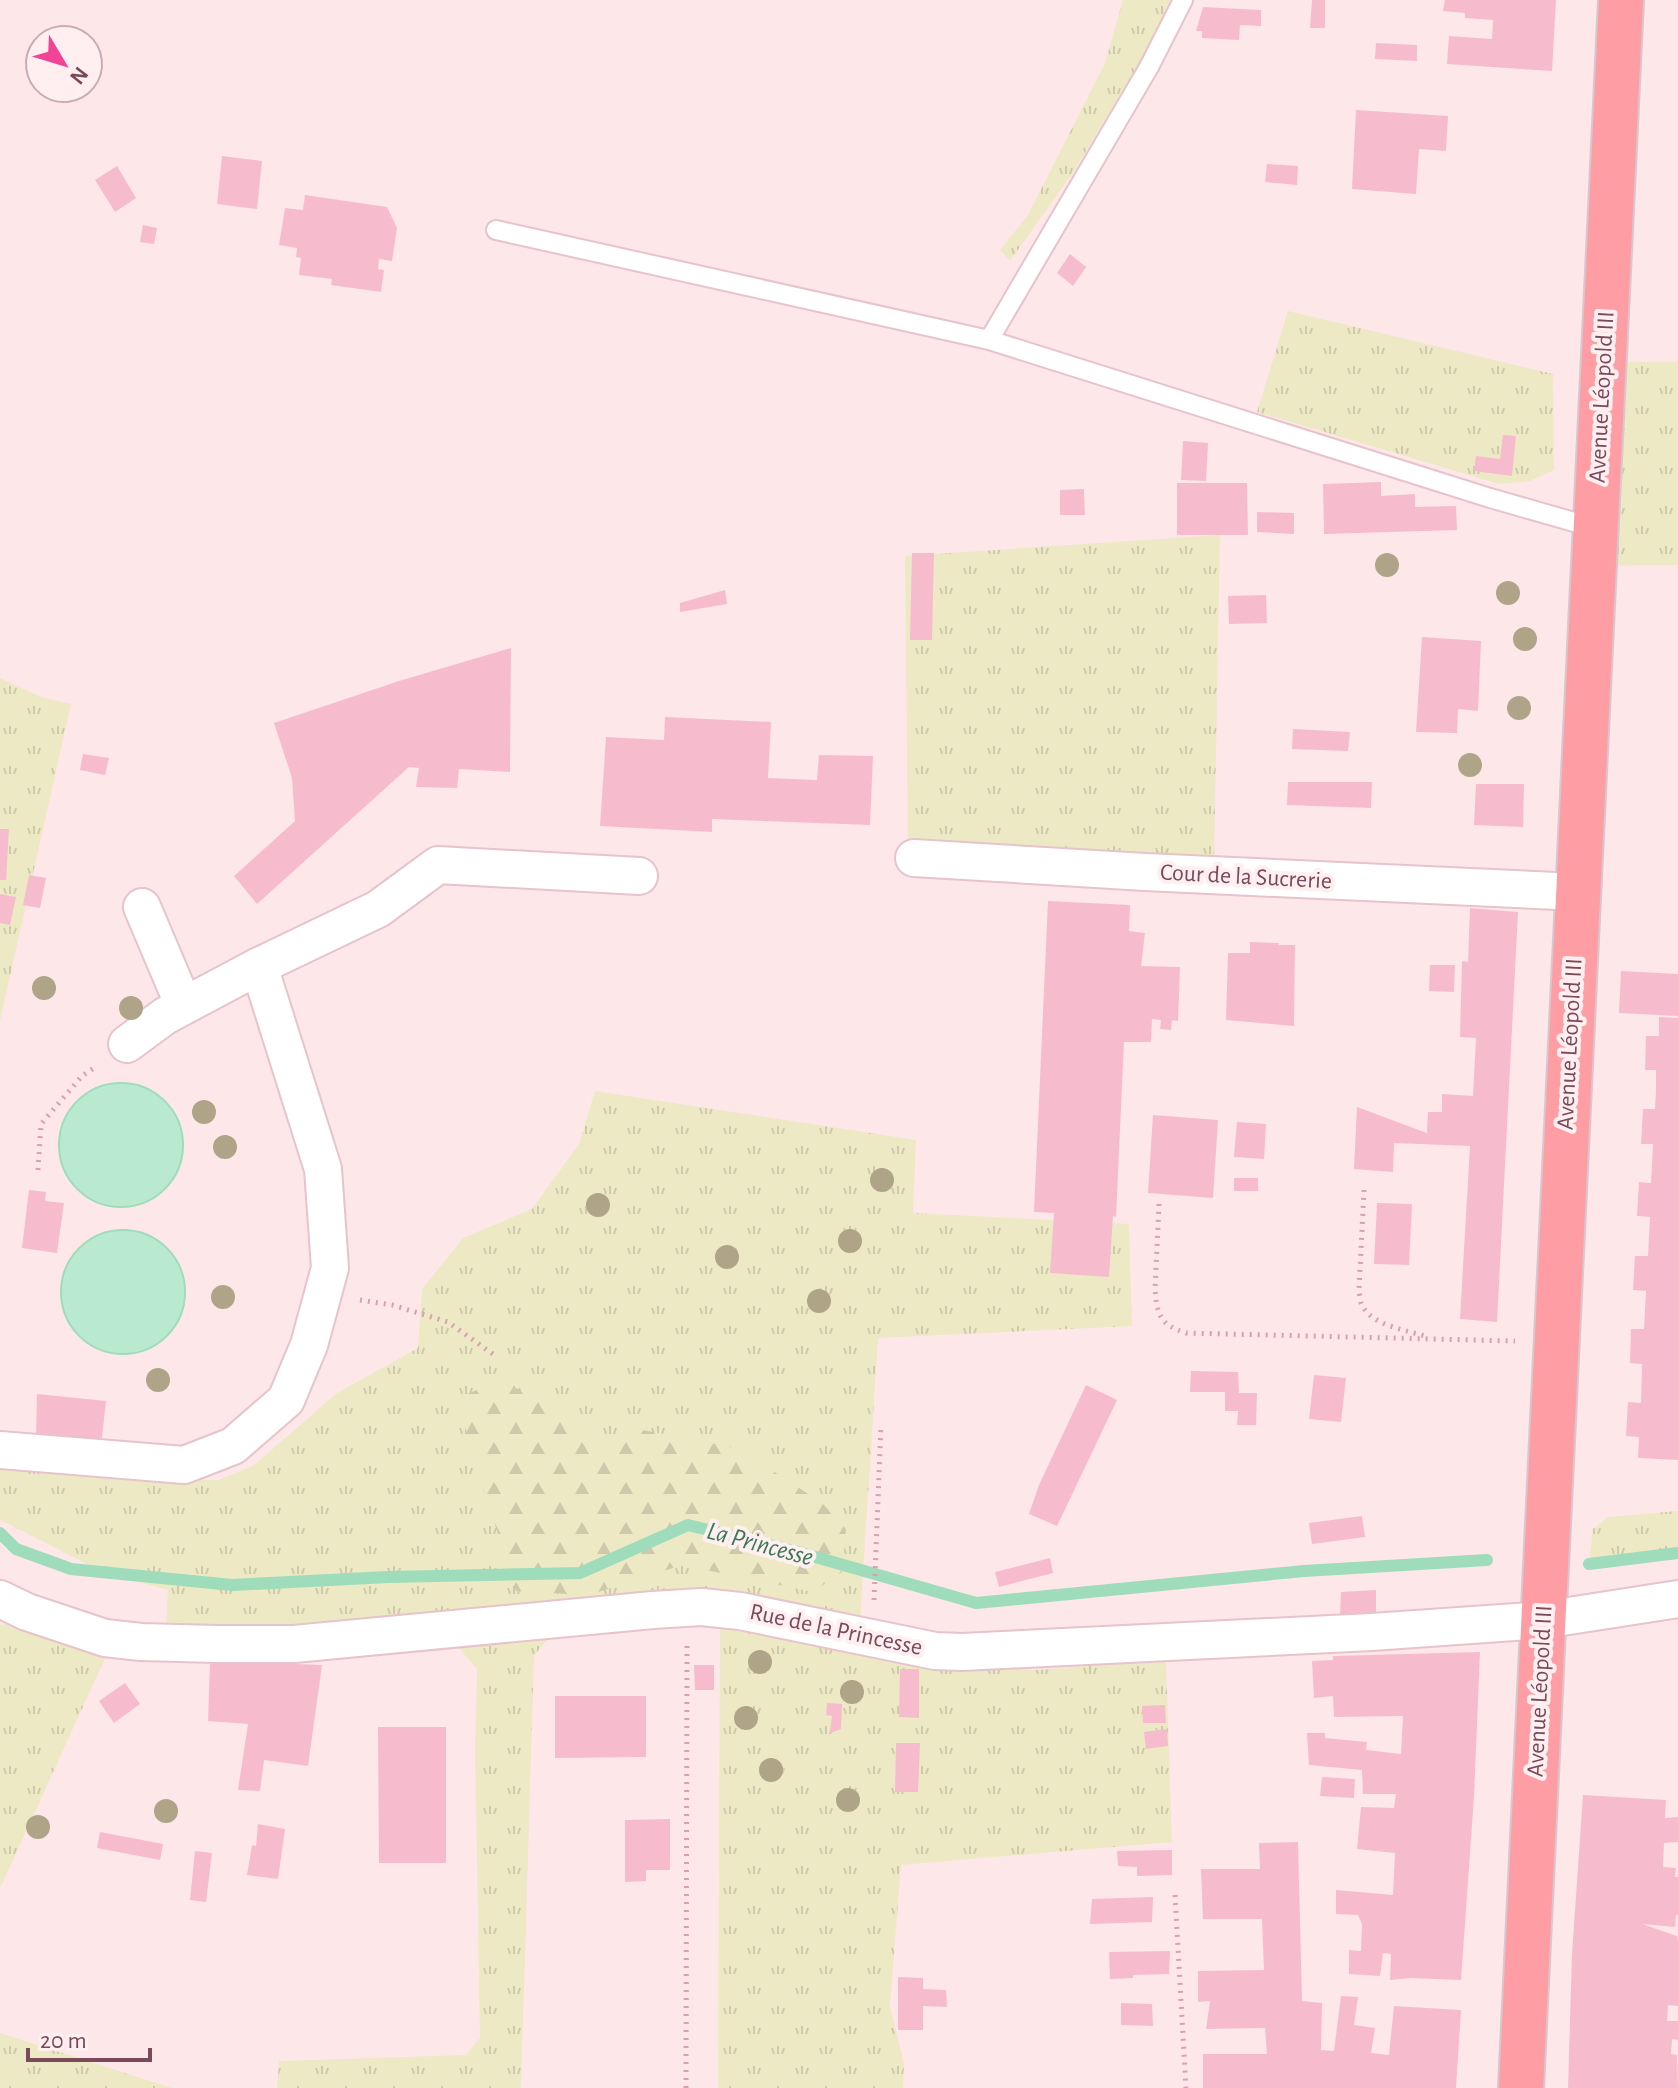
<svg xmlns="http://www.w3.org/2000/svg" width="1678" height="2088" font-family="'Alegreya Sans',sans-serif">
	<defs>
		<pattern id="grass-tufts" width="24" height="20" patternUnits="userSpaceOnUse" patternTransform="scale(2)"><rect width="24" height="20" fill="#ede9c4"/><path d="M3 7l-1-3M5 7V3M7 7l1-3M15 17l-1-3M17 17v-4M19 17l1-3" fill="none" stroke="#cfc9ab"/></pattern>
		<pattern id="forest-firs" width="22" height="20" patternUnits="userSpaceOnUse" patternTransform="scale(2)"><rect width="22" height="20" fill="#ede9c4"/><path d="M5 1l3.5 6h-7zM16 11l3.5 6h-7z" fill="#cfc9ab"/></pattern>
	</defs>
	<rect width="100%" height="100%" fill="#fee7e9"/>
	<path fill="url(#grass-tufts)" d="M 1123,0 L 1170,0 L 1148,49 L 1074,171 L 1010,261 L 1000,250 L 1028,215 L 1105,63 Z
		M 1288,311 L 1553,374 L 1554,470 L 1530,481 L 1499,484 L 1257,412 Z
		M 1600,362 L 1678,362 L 1678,565 L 1590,566 Z
		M 1220,535 L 1214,866 L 908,851 L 905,556 Z
		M 0,678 L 41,697 L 71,704 L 0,1021 Z
		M 595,1091 L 916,1140 L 913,1213 L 1129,1224 L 1132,1326 L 878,1338 L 860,1621 L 749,1593 L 645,1593 L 489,1617 L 166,1631 L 168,1590 L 103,1572 L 0,1520 L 0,1465 L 149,1478 L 219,1480 L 254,1465 L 337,1393 L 418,1348 L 422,1289 L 463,1238 L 532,1209 L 579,1144 Z
		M 1678,1511 L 1678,1553 L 1589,1564 L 1593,1529 L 1608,1517 Z
		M 6,1624 L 107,1654 L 0,1888 L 0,1625 Z
		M 720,1625 L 925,1664 L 1039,1670 L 1166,1659 L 1172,1842 L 901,1865 L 890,2006 L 904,2064 L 903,2088 L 718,2088 Z
		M 548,1638 L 534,1656 L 521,2088 L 277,2088 L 279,2061 L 466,2055 L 480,2038 L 475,1751 L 477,1669 L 457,1646 Z
		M 0,2033 L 172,2088 L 0,2088 Z"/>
	<path fill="url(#forest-firs)" d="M 499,1381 L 546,1401 L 576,1423 L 594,1443 L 637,1429 L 738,1448 L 822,1503 L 846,1529 L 842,1572 L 813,1592 L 682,1565 L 589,1595 L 516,1591 L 474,1459 L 457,1398 Z"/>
	<path fill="#b9eacf" stroke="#9fdcbb" stroke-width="2" d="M59 1145a62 62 0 1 1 124 0a62 62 0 1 1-124 0Z
		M61 1292a62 62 0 1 1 124 0a62 62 0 1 1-124 0Z"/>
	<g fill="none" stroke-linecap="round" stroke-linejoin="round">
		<path stroke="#9fdcbb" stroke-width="12" d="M 0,1533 L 16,1549 L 71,1569 L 232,1585 L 388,1577 L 580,1573 L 688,1525 L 798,1552 L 976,1603 L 1304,1571 L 1487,1560
			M 1589,1564 L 1678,1553"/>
	</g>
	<path fill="#f6bcce" d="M 1312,0 L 1325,0 L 1325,28 L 1310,28 Z
		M 1445,0 L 1556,0 L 1552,71 L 1447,64 L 1449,36 L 1492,39 L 1493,20 L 1465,18 L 1465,13 L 1443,11 Z
		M 1203,7 L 1261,10 L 1261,26 L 1240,25 L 1239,40 L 1202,38 L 1202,31 L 1196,31 Z
		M 1376,43 L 1417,45 L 1417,61 L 1375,59 Z
		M 1356,110 L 1448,116 L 1446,151 L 1419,149 L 1416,194 L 1352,189 Z
		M 222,156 L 262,161 L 257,209 L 217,204 Z
		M 1267,164 L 1298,166 L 1297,185 L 1265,182 Z
		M 117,166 L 136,198 L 115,212 L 95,180 Z
		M 305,195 L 387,207 L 397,228 L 392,261 L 379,259 L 378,269 L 384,270 L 381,292 L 331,285 L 332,279 L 299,275 L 301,258 L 296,257 L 297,248 L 279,245 L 285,208 L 303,210 Z
		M 143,225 L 157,228 L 154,244 L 140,242 Z
		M 1070,254 L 1086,267 L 1073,286 L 1057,273 Z
		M 1503,435 L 1516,436 L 1512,476 L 1474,471 L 1476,456 L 1500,459 Z
		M 1183,441 L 1208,443 L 1206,481 L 1181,480 Z
		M 1381,482 L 1381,496 L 1415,494 L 1415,507 L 1456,506 L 1457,530 L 1324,534 L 1323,484 Z
		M 1177,483 L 1247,483 L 1248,535 L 1177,535 Z
		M 1084,489 L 1085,515 L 1060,515 L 1060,490 Z
		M 1257,512 L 1294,513 L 1294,534 L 1257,532 Z
		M 912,553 L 934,553 L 932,640 L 910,640 Z
		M 725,590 L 727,604 L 680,612 L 680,603 Z
		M 1266,595 L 1267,623 L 1229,624 L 1228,596 Z
		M 1422,637 L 1481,641 L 1478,711 L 1458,709 L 1457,733 L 1416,732 Z
		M 511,648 L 510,772 L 459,769 L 457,788 L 416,787 L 419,768 L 409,767 L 257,904 L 234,876 L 295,821 L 292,778 L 274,723 L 399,681 Z
		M 665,717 L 771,722 L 768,778 L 817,780 L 819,755 L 873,756 L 870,825 L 712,819 L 712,832 L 600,826 L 606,737 L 664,740 Z
		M 1293,729 L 1350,732 L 1348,751 L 1292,749 Z
		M 83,754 L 109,758 L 105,775 L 80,770 Z
		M 1288,782 L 1372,782 L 1371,808 L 1287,805 Z
		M 1476,784 L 1524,784 L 1523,827 L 1474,825 Z
		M 0,829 L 9,829 L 6,880 L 0,880 Z
		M 29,875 L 46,878 L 40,908 L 23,905 Z
		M 0,894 L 16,897 L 10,925 L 0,923 Z
		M 1048,901 L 1130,905 L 1129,931 L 1145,933 L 1141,966 L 1180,967 L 1178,1021 L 1172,1020 L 1171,1030 L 1160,1029 L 1161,1020 L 1152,1019 L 1151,1042 L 1124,1042 L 1116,1217 L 1113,1216 L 1109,1277 L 1050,1273 L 1054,1213 L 1034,1212 Z
		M 1470,908 L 1518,912 L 1497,1322 L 1460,1319 L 1470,1146 L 1394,1143 L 1393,1172 L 1354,1169 L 1357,1107 L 1427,1133 L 1428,1112 L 1442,1112 L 1442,1094 L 1473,1096 L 1476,1038 L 1460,1037 L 1462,961 L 1468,962 Z
		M 1250,942 L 1279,943 L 1278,945 L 1295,945 L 1294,1026 L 1226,1020 L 1228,953 L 1250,953 Z
		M 1430,965 L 1455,965 L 1454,992 L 1429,991 Z
		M 1621,971 L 1678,974 L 1678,1016 L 1619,1013 Z
		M 1659,1017 L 1678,1018 L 1678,1460 L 1638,1458 L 1639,1437 L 1626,1436 L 1628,1402 L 1641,1403 L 1642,1364 L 1630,1363 L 1631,1329 L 1644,1329 L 1646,1291 L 1633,1290 L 1635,1256 L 1648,1256 L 1650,1217 L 1637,1216 L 1639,1182 L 1651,1183 L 1653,1144 L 1641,1144 L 1643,1109 L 1655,1109 L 1656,1091 L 1656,1070 L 1645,1070 L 1646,1036 L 1659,1036 Z
		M 1153,1115 L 1218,1120 L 1213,1198 L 1148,1193 Z
		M 1237,1122 L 1266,1124 L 1264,1159 L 1234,1157 Z
		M 1234,1178 L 1258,1178 L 1258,1191 L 1234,1191 Z
		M 29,1190 L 46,1192 L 45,1201 L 64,1203 L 57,1253 L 22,1248 Z
		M 1377,1203 L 1412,1204 L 1409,1265 L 1374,1264 Z
		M 1191,1371 L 1238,1372 L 1239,1393 L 1257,1393 L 1256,1425 L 1237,1425 L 1238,1411 L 1225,1411 L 1225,1392 L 1190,1392 Z
		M 1314,1375 L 1346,1378 L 1341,1422 L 1309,1419 Z
		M 1086,1385 L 1117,1400 L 1057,1526 L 1029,1514 L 1039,1485 Z
		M 37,1394 L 106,1401 L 101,1446 L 36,1440 Z
		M 1362,1516 L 1365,1537 L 1312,1544 L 1309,1523 Z
		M 1050,1558 L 1053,1573 L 999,1587 L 995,1572 Z
		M 1376,1590 L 1376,1614 L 1340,1615 L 1341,1592 Z
		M 1480,1652 L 1474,1797 L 1461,1980 L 1411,1978 L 1390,1980 L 1391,1954 L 1383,1953 L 1380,1976 L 1349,1974 L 1349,1950 L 1361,1951 L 1362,1924 L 1358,1915 L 1336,1914 L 1336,1890 L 1393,1895 L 1395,1853 L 1357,1849 L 1361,1807 L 1394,1808 L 1396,1794 L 1363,1794 L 1362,1770 L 1309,1765 L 1307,1733 L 1325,1733 L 1325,1738 L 1367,1742 L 1366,1750 L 1401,1754 L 1403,1716 L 1334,1717 L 1333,1696 L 1314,1698 L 1312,1661 L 1333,1660 L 1333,1656 Z
		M 210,1661 L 322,1665 L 308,1766 L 264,1760 L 260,1791 L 238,1790 L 248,1724 L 208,1721 Z
		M 694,1665 L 714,1665 L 714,1690 L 695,1690 Z
		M 900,1669 L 919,1669 L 919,1718 L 899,1717 Z
		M 125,1683 L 140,1704 L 114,1723 L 99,1701 Z
		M 555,1696 L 646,1696 L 646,1757 L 555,1758 Z
		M 827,1703 L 842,1704 L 841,1729 L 830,1733 L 832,1716 L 826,1715 Z
		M 1165,1705 L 1166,1723 L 1143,1723 L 1142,1706 Z
		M 378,1727 L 446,1727 L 446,1863 L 379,1863 Z
		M 1167,1729 L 1168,1746 L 1146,1749 L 1144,1732 Z
		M 896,1743 L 920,1743 L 918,1792 L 895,1792 Z
		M 1322,1777 L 1355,1779 L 1354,1798 L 1320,1796 Z
		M 1583,1795 L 1666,1800 L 1665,1818 L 1678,1817 L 1678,1842 L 1664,1843 L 1663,1867 L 1676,1868 L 1675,1877 L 1678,1877 L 1678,1915 L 1676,1915 L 1675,1927 L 1642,1924 L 1677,1936 L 1678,1940 L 1678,2006 L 1668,2005 L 1667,2021 L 1678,2021 L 1678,2040 L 1672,2039 L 1671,2054 L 1677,2055 L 1678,2088 L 1568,2088 L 1572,1954 Z
		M 670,1819 L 670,1870 L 646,1870 L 646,1881 L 625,1882 L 625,1820 Z
		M 258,1824 L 285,1829 L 278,1879 L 247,1875 L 252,1845 L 256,1846 Z
		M 100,1832 L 163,1844 L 160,1860 L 97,1848 Z
		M 1298,1842 L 1302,2001 L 1322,2003 L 1321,2050 L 1334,2051 L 1341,1996 L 1358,1997 L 1354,2025 L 1375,2028 L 1371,2053 L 1389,2055 L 1394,2006 L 1461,2010 L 1456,2088 L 1203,2088 L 1203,2054 L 1267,2054 L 1265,2028 L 1206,2029 L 1210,2001 L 1198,2002 L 1198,1971 L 1264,1970 L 1262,1919 L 1203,1919 L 1201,1869 L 1260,1869 L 1259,1843 Z
		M 1172,1850 L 1172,1875 L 1137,1876 L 1137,1867 L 1118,1866 L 1117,1851 Z
		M 195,1851 L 212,1853 L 206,1902 L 190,1900 Z
		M 1153,1897 L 1152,1922 L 1090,1924 L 1092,1899 Z
		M 1170,1951 L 1169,1974 L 1133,1975 L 1133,1978 L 1110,1979 L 1109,1952 Z
		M 898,1977 L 923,1978 L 923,1989 L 946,1990 L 947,2007 L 923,2006 L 923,2030 L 898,2030 Z
		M 1121,2003 L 1152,2004 L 1153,2026 L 1121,2025 Z"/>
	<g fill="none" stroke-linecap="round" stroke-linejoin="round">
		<defs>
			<path id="lane" d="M 496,230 L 989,340 L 1149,67 L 1183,0
				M 989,340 L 1490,498 L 1595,528"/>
			<path id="street" d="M 914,858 L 1145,872 L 1578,892
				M 142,907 L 184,1006
				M 127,1044 L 165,1016 L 259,966 L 378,909 L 438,865 L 639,876
				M 0,1450 L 184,1465 L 233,1446 L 286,1400 L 309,1345 L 330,1268 L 323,1169 L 259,966
				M 0,1599 L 27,1612 L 105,1638 L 141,1642 L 216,1644 L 294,1644 L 653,1610 L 701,1607 L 740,1611 L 935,1651 L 962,1652 L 1372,1632 L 1543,1620 L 1678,1599"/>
			<path id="primary" d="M 1521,2088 L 1621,0"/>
		</defs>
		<use href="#lane" stroke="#e7c3cb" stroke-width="22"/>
		<use href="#street" stroke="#e7c3cb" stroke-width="40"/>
		<use href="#primary" stroke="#d7c8ce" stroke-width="48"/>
		<path stroke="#db9fb2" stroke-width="5" stroke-dasharray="2 6" stroke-linecap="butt" d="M 38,1170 L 41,1124 L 82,1076 L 97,1066
			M 1364,1190 L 1359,1290 C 1359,1291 1361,1302 1361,1303 C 1370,1326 1407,1330 1428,1337
			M 1159,1204 L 1155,1289 C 1157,1315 1160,1325 1186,1333 L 1515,1341
			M 360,1300 L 392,1305 L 448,1322 L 497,1357
			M 874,1600 L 881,1425
			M 1175,1895 L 1186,2088
			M 686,2088 L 687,1645"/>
		<use href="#lane" stroke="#fff" stroke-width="18"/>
		<use href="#street" stroke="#fff" stroke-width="36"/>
		<use href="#primary" stroke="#ff9da4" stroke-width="44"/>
	</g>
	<g fill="#afa487">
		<circle cx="1387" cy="565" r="12"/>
		<circle cx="1508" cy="593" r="12"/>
		<circle cx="1525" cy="639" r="12"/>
		<circle cx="1519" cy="708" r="12"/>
		<circle cx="1470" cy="765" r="12"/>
		<circle cx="44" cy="988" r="12"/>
		<circle cx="131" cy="1008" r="12"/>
		<circle cx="204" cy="1112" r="12"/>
		<circle cx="225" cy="1147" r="12"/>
		<circle cx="882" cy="1180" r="12"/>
		<circle cx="598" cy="1205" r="12"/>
		<circle cx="850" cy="1241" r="12"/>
		<circle cx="727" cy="1257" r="12"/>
		<circle cx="223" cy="1297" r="12"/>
		<circle cx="819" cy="1301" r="12"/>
		<circle cx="158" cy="1380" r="12"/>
		<circle cx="760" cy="1662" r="12"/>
		<circle cx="852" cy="1692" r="12"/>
		<circle cx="746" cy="1718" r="12"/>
		<circle cx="771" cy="1770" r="12"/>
		<circle cx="848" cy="1800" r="12"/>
		<circle cx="166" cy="1811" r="12"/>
		<circle cx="38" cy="1827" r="12"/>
	</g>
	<g text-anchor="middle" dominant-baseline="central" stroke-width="8" stroke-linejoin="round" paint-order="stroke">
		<g font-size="24" fill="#7a495a" stroke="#ffeff0">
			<text transform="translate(1602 397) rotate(-87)">Avenue Léopold III</text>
			<text transform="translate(1246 877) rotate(3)">Cour de la Sucrerie</text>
			<text transform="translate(1570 1044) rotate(-87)">Avenue Léopold III</text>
			<text transform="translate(836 1630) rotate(12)">Rue de la Princesse</text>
			<text transform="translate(1540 1691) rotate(-87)">Avenue Léopold III</text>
		</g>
		<g font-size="26" font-style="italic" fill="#387956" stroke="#ffeff0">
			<text transform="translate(760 1544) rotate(15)">La Princesse</text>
		</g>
	</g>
	<g transform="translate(64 64) rotate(128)"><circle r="38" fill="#ffeff0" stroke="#caadb4" stroke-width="2"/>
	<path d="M0-6L14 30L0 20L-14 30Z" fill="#f04496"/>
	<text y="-12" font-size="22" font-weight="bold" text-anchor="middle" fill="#7a495a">N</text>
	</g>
	<path d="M28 2048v12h122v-12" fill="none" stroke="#7a495a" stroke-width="4"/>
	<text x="40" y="2048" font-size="24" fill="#7a495a" stroke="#ffeff0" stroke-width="6" paint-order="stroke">20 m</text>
</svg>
